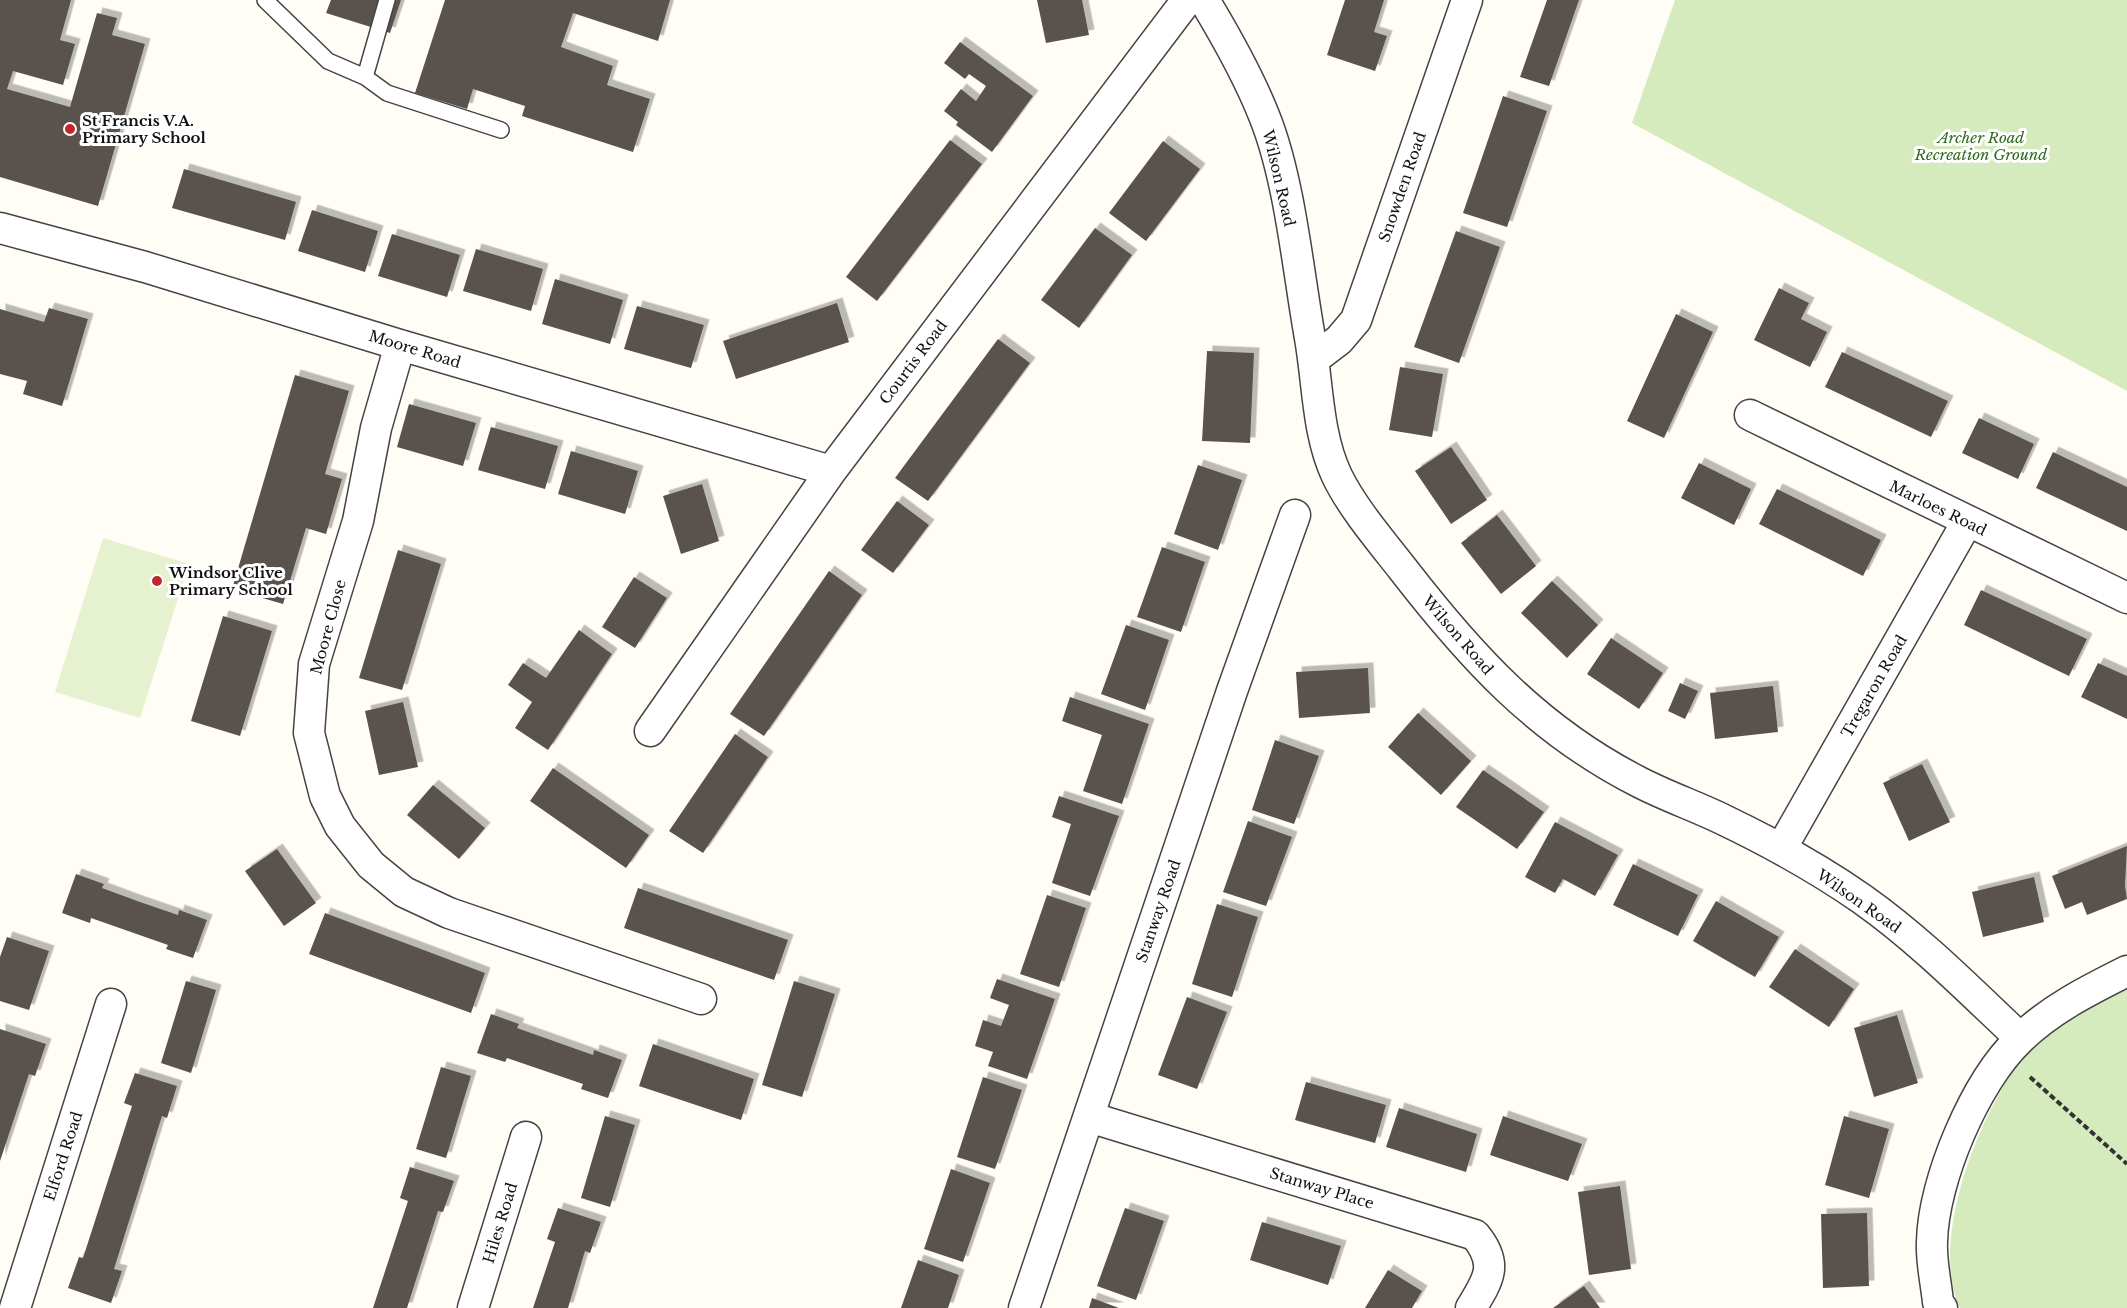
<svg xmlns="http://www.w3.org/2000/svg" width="2127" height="1308" font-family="'Libre Baskerville',serif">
	<defs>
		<filter id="shadow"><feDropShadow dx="5.5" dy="-5.5" stdDeviation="0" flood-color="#0004"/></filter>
	</defs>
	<rect width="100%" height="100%" fill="#fffdf5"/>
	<path fill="#d5ebbd" d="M 1675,0 L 2127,0 L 2127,391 L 1632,123 Z
		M 2127,987 L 2127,1308 L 1960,1308 C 1928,1242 1980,1109 2025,1056 C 2050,1026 2092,1004 2127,987 Z"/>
	<path fill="#e6f2cf" d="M 103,538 L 189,564 L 140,718 L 55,692 Z"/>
	<path fill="#5a524d" filter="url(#shadow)" d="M 0,0 L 71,0 L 60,40 L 75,44 L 63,85 L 13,71 L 7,89 L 70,107 L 97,13 L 117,18 L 112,35 L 145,44 L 98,206 L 0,177 Z
		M 331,0 L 401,0 L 390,33 L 326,13 Z
		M 445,0 L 670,0 L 658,41 L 573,13 L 561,47 L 613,66 L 607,85 L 650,99 L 633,152 L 522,116 L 525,106 L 473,89 L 467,109 L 415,93 Z
		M 1037,0 L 1082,0 L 1089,35 L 1046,43 Z
		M 1345,0 L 1384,0 L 1374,32 L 1387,36 L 1375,71 L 1327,55 Z
		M 1547,0 L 1579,0 L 1549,86 L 1520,77 Z
		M 960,42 L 1033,96 L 992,152 L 956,125 L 958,122 L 944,111 L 961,89 L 976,101 L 986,86 L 969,74 L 965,79 L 944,63 Z
		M 1503,96 L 1547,111 L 1507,227 L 1463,213 Z
		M 950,140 L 982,164 L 877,301 L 846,277 Z
		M 1163,141 L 1200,169 L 1146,241 L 1109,213 Z
		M 184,169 L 296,202 L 285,240 L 172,208 Z
		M 312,210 L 378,231 L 365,272 L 298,251 Z
		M 1095,228 L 1132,255 L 1079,328 L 1041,300 Z
		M 1456,231 L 1500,247 L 1459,363 L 1414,347 Z
		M 392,234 L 460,255 L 447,297 L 378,276 Z
		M 476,249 L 543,269 L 531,311 L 463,291 Z
		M 555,279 L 623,300 L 610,344 L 542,324 Z
		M 1779,288 L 1809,303 L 1801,319 L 1827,332 L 1810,367 L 1754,340 Z
		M 837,303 L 849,342 L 736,379 L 723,341 Z
		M 637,306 L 704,325 L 691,368 L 624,349 Z
		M 49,308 L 88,319 L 62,406 L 23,394 L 27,381 L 0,374 L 0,309 L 44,322 Z
		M 1676,314 L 1713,332 L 1664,438 L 1627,421 Z
		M 998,339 L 1030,363 L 928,501 L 895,478 Z
		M 1207,351 L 1254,353 L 1250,443 L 1202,441 Z
		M 1842,352 L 1948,401 L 1931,437 L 1825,387 Z
		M 1400,367 L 1443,374 L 1432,437 L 1389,430 Z
		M 295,375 L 349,391 L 325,474 L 342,479 L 326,534 L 306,528 L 283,604 L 232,589 Z
		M 409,404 L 476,423 L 463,466 L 397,447 Z
		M 1979,418 L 2034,444 L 2018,479 L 1962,453 Z
		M 491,427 L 558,446 L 545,489 L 478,470 Z
		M 1451,447 L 1487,500 L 1451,524 L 1415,471 Z
		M 571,451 L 638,471 L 625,514 L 558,494 Z
		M 2053,452 L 2127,487 L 2127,531 L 2036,488 Z
		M 1699,463 L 1751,489 L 1734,525 L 1681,498 Z
		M 1198,465 L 1242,480 L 1218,550 L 1174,534 Z
		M 702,484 L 719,541 L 681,554 L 663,496 Z
		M 1777,489 L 1881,540 L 1863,576 L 1759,524 Z
		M 897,501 L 929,525 L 893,573 L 861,550 Z
		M 1497,515 L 1536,566 L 1501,594 L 1461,543 Z
		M 1162,547 L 1205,562 L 1181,632 L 1137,617 Z
		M 398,550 L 441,564 L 402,690 L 359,678 Z
		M 829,571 L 862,595 L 764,736 L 730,714 Z
		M 634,577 L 667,598 L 635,648 L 602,627 Z
		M 1552,581 L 1598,625 L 1567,658 L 1521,613 Z
		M 1981,590 L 2087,639 L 2069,676 L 1964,625 Z
		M 223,616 L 272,631 L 240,736 L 191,721 Z
		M 1126,625 L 1169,640 L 1145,710 L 1101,694 Z
		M 579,630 L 612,654 L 548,750 L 515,728 L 532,702 L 508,685 L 523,663 L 546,678 Z
		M 1611,638 L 1663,673 L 1639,709 L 1587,674 Z
		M 2098,663 L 2127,676 L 2127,719 L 2081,697 Z
		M 1368,668 L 1370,713 L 1299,718 L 1296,672 Z
		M 1680,683 L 1698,691 L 1685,719 L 1668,711 Z
		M 1773,686 L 1778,732 L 1715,739 L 1710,693 Z
		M 1070,697 L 1149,724 L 1122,804 L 1083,791 L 1102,735 L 1062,721 Z
		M 403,702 L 418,767 L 379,775 L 365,711 Z
		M 1418,713 L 1471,761 L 1441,795 L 1388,747 Z
		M 735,734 L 768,757 L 703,853 L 669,831 Z
		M 1275,740 L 1319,756 L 1294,824 L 1252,810 Z
		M 1922,764 L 1950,822 L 1909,841 L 1883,783 Z
		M 553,768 L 649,835 L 626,868 L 530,801 Z
		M 1483,770 L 1544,812 L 1517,849 L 1456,807 Z
		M 433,785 L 485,828 L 459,859 L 407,815 Z
		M 1059,796 L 1119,816 L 1090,896 L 1052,883 L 1071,824 L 1052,817 Z
		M 1248,821 L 1292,837 L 1266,906 L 1223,892 Z
		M 1555,822 L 1618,855 L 1595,896 L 1563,879 L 1555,893 L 1525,877 Z
		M 2127,846 L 2125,886 L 2127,899 L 2087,915 L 2082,902 L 2065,909 L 2052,876 Z
		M 277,849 L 316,903 L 284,926 L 245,871 Z
		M 1633,864 L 1698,895 L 1678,936 L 1613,905 Z
		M 76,874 L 104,884 L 102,888 L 140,902 L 178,915 L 179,910 L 207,920 L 193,958 L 166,949 L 168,945 L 91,918 L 90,923 L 62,913 Z
		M 2034,877 L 2044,922 L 1983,937 L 1972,892 Z
		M 638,888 L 788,940 L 774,980 L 624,928 Z
		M 1047,895 L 1086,908 L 1059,987 L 1020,974 Z
		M 1716,901 L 1779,937 L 1755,977 L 1693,941 Z
		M 1217,904 L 1258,917 L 1232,997 L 1192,984 Z
		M 325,913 L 485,973 L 471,1013 L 309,954 Z
		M 7,937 L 49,951 L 29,1010 L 0,1001 L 0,957 Z
		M 1795,949 L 1854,989 L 1829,1027 L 1769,987 Z
		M 997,979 L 1055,999 L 1027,1079 L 988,1066 L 993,1052 L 975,1046 L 983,1020 L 1001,1026 L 1009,1005 L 990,998 Z
		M 186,981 L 216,990 L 191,1073 L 161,1063 Z
		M 794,981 L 835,994 L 802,1097 L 762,1085 Z
		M 1187,997 L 1227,1012 L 1197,1089 L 1158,1075 Z
		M 491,1014 L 519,1024 L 517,1028 L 593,1055 L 594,1050 L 622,1060 L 608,1098 L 581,1089 L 583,1084 L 507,1058 L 505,1062 L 477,1053 Z
		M 1897,1015 L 1918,1083 L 1874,1097 L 1854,1028 Z
		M 0,1029 L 46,1044 L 35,1076 L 29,1074 L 0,1161 Z
		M 653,1044 L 754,1079 L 741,1120 L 639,1086 Z
		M 441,1067 L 471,1076 L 446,1158 L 416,1149 Z
		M 135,1073 L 177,1086 L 167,1118 L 162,1116 L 114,1269 L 122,1271 L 111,1303 L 68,1288 L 79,1257 L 83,1258 L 132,1106 L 124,1103 Z
		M 983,1077 L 1022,1090 L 995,1169 L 957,1157 Z
		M 1306,1082 L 1386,1105 L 1375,1143 L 1295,1120 Z
		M 1399,1108 L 1477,1134 L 1466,1172 L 1386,1147 Z
		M 605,1116 L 635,1125 L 610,1207 L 581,1198 Z
		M 1503,1116 L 1582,1144 L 1568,1181 L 1490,1155 Z
		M 1844,1116 L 1889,1129 L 1869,1198 L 1825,1185 Z
		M 410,1167 L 454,1181 L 443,1212 L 438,1211 L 407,1308 L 373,1308 L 408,1201 L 400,1198 Z
		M 951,1169 L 990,1183 L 963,1262 L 924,1249 Z
		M 1620,1186 L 1631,1269 L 1589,1275 L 1578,1192 Z
		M 558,1208 L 601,1222 L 590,1253 L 585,1251 L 568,1308 L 533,1308 L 555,1242 L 547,1239 Z
		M 1125,1208 L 1164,1221 L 1136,1300 L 1097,1286 Z
		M 1867,1213 L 1869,1286 L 1823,1288 L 1821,1214 Z
		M 1262,1222 L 1341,1246 L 1328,1285 L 1250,1260 Z
		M 918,1260 L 959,1275 L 948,1308 L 901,1308 Z
		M 1388,1270 L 1422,1291 L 1412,1308 L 1365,1308 Z
		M 1584,1286 L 1600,1308 L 1553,1308 Z
		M 1092,1298 L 1119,1308 L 1089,1308 Z"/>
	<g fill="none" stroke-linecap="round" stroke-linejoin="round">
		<defs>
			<path id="service" d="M 265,0 L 328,61 L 365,77 L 387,0
				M 365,77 L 387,93 L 501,130"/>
			<path id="minor" d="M 1204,0 C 1227,38 1249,77 1265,118 C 1290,181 1298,271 1310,338 C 1318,383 1317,434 1337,476 C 1352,507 1380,540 1402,568 C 1470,656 1537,730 1639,782 C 1666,796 1695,806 1722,819 C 1770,842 1819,869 1862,899 C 1920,940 1969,990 2020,1038
				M 0,228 L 145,267 L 400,345 L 831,471
				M 400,345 L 376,428 L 358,521 L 314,664 L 309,733 L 325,796 L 340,826 L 371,865 L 404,892 L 449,913 L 701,999
				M 1314,359 L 1339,340 L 1356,320 L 1467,0
				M 1750,415 L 2127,598
				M 650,731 L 831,471 L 1187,0
				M 1781,849 L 1967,522
				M 1089,1117 L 1475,1235 C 1499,1264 1489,1279 1471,1308
				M 15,1308 L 111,1004
				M 473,1308 L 526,1137
				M 1024,1308 L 1232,691 L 1295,515
				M 1942,1308 L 1938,1302 C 1936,1282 1931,1262 1932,1242 C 1933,1181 1975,1082 2019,1040 C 2049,1010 2089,990 2127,971"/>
		</defs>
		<use href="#service" stroke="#444" stroke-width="18"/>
		<use href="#minor" stroke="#444" stroke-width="33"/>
		<path stroke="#333" stroke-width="4" stroke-dasharray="6 3" stroke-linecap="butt" d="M 2030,1077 L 2127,1164"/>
		<use href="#service" stroke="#fff" stroke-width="15"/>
		<use href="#minor" stroke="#fff" stroke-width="30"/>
	</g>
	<g fill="#c4262e" stroke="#fff" stroke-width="2">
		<circle cx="70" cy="129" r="6"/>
		<circle cx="157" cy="581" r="6"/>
	</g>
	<g text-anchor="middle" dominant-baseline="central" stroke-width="6" stroke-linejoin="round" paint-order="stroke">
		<g font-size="15" font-weight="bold" fill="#111" stroke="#fff" text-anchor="start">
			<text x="82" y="120">St Francis V.A.<tspan x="82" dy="17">Primary School</tspan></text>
			<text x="169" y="572">Windsor Clive<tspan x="169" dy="17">Primary School</tspan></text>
		</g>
		<g font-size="15" font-style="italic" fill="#2f6b1f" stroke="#fff">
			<text x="1981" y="137">Archer Road<tspan x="1981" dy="17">Recreation Ground</tspan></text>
		</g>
		<g font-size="15" fill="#111" stroke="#fff">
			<text transform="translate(1279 178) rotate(77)">Wilson Road</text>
			<text transform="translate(1402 187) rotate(-71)">Snowden Road</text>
			<text transform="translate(415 349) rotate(17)">Moore Road</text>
			<text transform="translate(913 362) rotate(-53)">Courtis Road</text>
			<text transform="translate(1938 508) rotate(26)">Marloes Road</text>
			<text transform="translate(328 627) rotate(-75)">Moore Close</text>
			<text transform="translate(1458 635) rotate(49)">Wilson Road</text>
			<text transform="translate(1874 686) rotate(-60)">Tregaron Road</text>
			<text transform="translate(1859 901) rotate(35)">Wilson Road</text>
			<text transform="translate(1158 911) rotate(-71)">Stanway Road</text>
			<text transform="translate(63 1156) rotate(-72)">Elford Road</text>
			<text transform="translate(1322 1188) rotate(17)">Stanway Place</text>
			<text transform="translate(500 1223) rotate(-73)">Hiles Road</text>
		</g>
	</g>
</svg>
